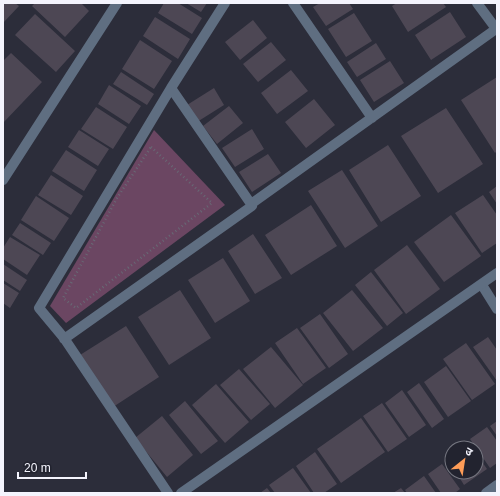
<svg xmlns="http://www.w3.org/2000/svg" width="500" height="496" font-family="Arial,'Noto Sans Devanagari',sans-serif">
	<rect width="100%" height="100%" fill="#2c2d3a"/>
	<path fill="#6b4662" d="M 154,130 L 225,205 L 66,323 L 50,306 Z"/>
	<path fill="#4d4754" d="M 3,3 L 15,3 L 19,6 L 3,23 Z
		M 35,3 L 81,3 L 89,11 L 65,37 L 32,6 Z
		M 164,3 L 178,3 L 202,18 L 192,34 L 158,13 Z
		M 186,3 L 207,3 L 201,12 Z
		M 320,3 L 349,3 L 353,9 L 326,26 L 313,7 Z
		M 397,3 L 443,3 L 446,7 L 408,32 L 392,6 Z
		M 450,12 L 466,37 L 431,60 L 415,35 Z
		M 354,13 L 372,41 L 346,57 L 328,29 Z
		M 35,14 L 75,51 L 56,72 L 15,35 Z
		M 155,17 L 190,39 L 178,59 L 143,36 Z
		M 253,20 L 267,38 L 240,60 L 225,42 Z
		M 140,40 L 172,61 L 154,89 L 122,69 Z
		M 271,42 L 286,60 L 258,82 L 243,64 Z
		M 376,43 L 386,59 L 357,77 L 347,62 Z
		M 11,53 L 42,82 L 3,123 L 3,61 Z
		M 390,61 L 404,83 L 374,102 L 360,80 Z
		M 291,70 L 308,91 L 277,114 L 261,93 Z
		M 121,72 L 154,94 L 147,105 L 113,84 Z
		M 497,77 L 497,151 L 495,153 L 461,100 Z
		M 109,85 L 141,106 L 129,124 L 98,104 Z
		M 214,88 L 224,105 L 197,122 L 187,105 Z
		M 314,99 L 335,125 L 306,148 L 285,122 Z
		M 229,106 L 243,123 L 217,144 L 203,126 Z
		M 96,107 L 127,127 L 113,149 L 81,129 Z
		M 446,108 L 483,164 L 438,193 L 401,136 Z
		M 252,129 L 264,149 L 235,167 L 222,148 Z
		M 79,130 L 109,149 L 98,166 L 68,147 Z
		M 388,145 L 421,196 L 381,222 L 349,170 Z
		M 66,150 L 97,170 L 84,191 L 52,171 Z
		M 268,154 L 281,173 L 252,192 L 239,172 Z
		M 342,170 L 378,226 L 345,248 L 308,191 Z
		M 51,175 L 83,196 L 71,215 L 38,195 Z
		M 497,186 L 497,204 L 489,192 Z
		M 483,195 L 497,215 L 497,243 L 482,253 L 455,213 Z
		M 36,196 L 69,218 L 54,241 L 21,220 Z
		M 311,205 L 337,246 L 291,275 L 265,235 Z
		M 451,215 L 481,256 L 444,282 L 414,242 Z
		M 20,223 L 51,243 L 43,255 L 12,235 Z
		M 253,234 L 282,278 L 255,294 L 228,251 Z
		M 10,237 L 40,255 L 27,275 L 3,259 L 3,248 Z
		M 407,245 L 440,289 L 406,314 L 374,270 Z
		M 223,258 L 250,301 L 215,323 L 188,280 Z
		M 3,264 L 27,280 L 20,291 L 3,280 Z
		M 371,272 L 403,313 L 387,326 L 355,285 Z
		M 3,283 L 19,293 L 10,308 L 3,303 Z
		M 180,290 L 211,338 L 169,365 L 138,317 Z
		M 352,290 L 383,328 L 353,351 L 323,313 Z
		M 320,314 L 348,354 L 329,368 L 300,328 Z
		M 126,326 L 159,377 L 113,407 L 80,355 Z
		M 297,328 L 326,368 L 303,384 L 275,343 Z
		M 488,337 L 497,350 L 497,381 L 473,347 Z
		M 466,343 L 495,384 L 472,400 L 443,359 Z
		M 271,347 L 303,385 L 275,408 L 243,369 Z
		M 446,366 L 471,401 L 448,417 L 424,382 Z
		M 239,369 L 270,404 L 251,420 L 220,385 Z
		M 419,383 L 444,419 L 432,428 L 407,392 Z
		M 216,384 L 249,422 L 225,443 L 192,405 Z
		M 402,390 L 426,425 L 409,437 L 385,403 Z
		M 185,401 L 218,441 L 201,454 L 169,415 Z
		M 382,403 L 407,439 L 388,452 L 363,416 Z
		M 162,416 L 193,455 L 167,477 L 135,438 Z
		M 361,418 L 385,452 L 341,483 L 317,449 Z
		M 497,421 L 497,436 L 490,426 Z
		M 487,427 L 497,441 L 497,463 L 490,468 L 470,439 Z
		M 468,441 L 472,448 L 458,448 Z
		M 315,452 L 337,484 L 324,493 L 314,493 L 296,466 Z
		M 452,452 L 452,467 L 445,457 Z
		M 476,453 L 487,469 L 464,485 L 456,472 L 476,472 Z
		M 442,464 L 460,489 L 455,493 L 441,493 L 428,474 Z
		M 293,468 L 311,493 L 275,493 L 269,485 Z
		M 424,476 L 436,493 L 407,493 L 405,490 Z
		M 267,488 L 271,493 L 260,493 Z
		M 401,488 L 405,493 L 393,493 Z"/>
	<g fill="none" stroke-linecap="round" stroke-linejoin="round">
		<path stroke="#686975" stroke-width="2.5" stroke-dasharray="1 3" stroke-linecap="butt" d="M 151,147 L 212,203 L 76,308 L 63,298 L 117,198 Z"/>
		<path stroke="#5f6e81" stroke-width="10" d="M 293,3 L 372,118
			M 477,3 L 497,30
			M 171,88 L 251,204
			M 3,180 L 117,3
			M 482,285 L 497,309
			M 64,338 L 64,339 L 252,206 L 251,204 L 496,29
			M 168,493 L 64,338 L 39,308 L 171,88 L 225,3
			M 486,493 L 497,485"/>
		<path stroke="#5f6e81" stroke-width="10" d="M 181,493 L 497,273"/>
	</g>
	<rect width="500" height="496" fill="none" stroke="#f4f4fd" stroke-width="8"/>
	<g transform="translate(464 460) rotate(30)"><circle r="19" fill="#22232f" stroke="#767781"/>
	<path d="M0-3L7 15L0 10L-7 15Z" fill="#fe9c57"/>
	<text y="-6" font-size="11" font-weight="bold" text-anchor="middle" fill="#f4f4fd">उ</text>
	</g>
	<path d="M18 472v6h68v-6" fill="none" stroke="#f4f4fd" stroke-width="2"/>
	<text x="24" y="472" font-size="12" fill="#f4f4fd" stroke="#22232f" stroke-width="3" paint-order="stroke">20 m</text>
</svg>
